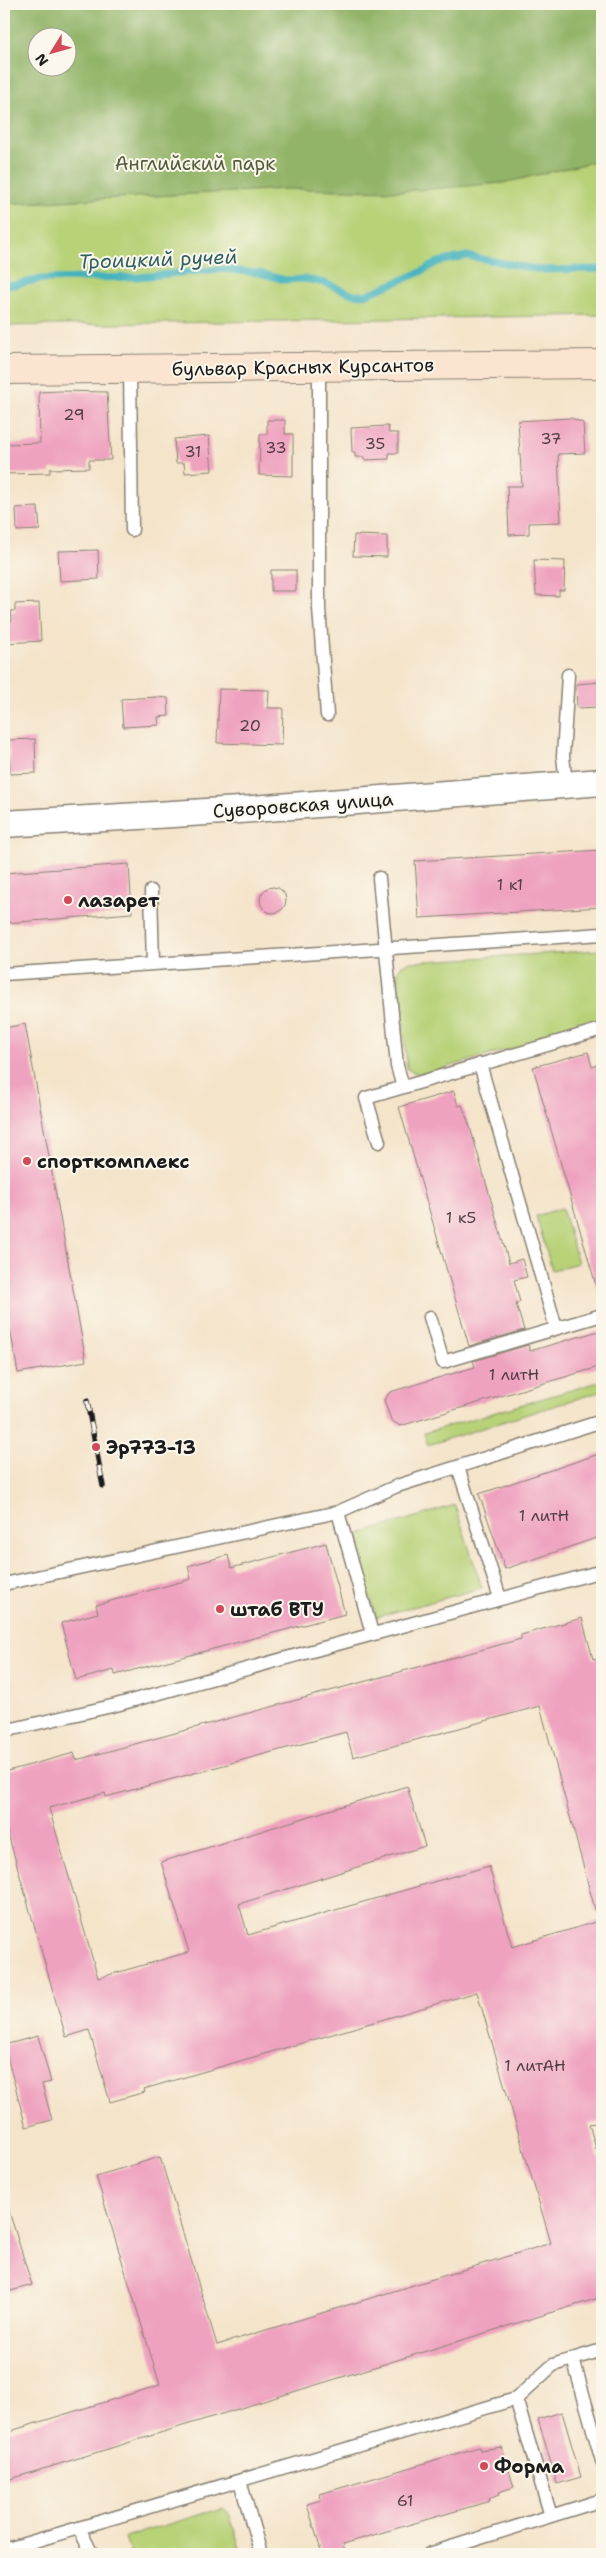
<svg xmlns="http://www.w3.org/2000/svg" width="606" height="2558" font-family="'Shantell Sans',sans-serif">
	<rect width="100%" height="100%" fill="#fbf7ec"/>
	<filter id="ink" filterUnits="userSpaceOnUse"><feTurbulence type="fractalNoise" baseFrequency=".02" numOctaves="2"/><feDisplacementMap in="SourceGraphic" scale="10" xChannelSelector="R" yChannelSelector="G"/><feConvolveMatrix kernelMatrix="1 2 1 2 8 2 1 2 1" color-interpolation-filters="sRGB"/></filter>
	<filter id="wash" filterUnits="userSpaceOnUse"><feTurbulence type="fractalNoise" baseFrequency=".0096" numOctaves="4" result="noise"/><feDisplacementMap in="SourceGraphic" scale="20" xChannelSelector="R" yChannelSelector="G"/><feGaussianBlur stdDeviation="1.12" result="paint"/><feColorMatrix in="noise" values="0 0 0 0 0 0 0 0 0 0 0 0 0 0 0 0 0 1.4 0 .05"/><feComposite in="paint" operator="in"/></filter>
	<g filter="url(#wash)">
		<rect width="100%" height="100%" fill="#f4e4ca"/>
		<path fill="#b8d278" stroke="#6a774a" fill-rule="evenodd" d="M 4,4 L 602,4 L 602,315 L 4,326 ZM 38,38 L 68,38 L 68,68 L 38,68 Z
			M 602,950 L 602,1023 L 420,1075 L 407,1069 L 398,970 L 402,965 L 410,962 Z
			M 562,1208 L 578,1263 L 552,1270 L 536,1216 Z
			M 602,1381 L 602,1391 L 428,1445 L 424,1433 Z
			M 455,1505 L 482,1588 L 376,1617 L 353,1536 Z
			M 223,2508 L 229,2513 L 242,2554 L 130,2554 L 125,2537 Z"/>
		<path fill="#92b468" stroke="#576842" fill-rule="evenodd" d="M 4,4 L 602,4 L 602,160 L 503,183 L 403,191 L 287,189 L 4,204 ZM 38,38 L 68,38 L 68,68 L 38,68 Z"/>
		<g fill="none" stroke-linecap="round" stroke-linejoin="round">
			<path stroke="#43b2bc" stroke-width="7" d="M 4,285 L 14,285 L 42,279 L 138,277 L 221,269 L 259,273 L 285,280 L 305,279 L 325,283 L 352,294 L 365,295 L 421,272 L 438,262 L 467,256 L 541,270 L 602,269"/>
		</g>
		<g id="blocks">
			<path fill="#efa2bf" d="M 60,391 L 107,392 L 111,460 L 89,460 L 89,468 L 50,469 L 50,473 L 4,474 L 4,444 L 40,443 L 39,392 Z
				M 571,418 L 583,423 L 585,453 L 558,454 L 561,522 L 529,523 L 529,534 L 509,535 L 507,486 L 522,486 L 518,421 Z
				M 267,420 L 285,420 L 285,434 L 293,434 L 293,476 L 259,475 L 260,434 L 267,434 Z
				M 388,426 L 389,433 L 398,433 L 398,453 L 389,453 L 389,459 L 364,460 L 364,457 L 355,457 L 355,452 L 352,452 L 351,428 Z
				M 209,436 L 212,471 L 185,473 L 184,463 L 176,463 L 174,439 Z
				M 38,507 L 40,530 L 17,531 L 16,508 Z
				M 354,535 L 387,536 L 387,557 L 353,556 Z
				M 98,550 L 99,579 L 60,581 L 58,551 Z
				M 534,560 L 565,561 L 564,590 L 559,590 L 559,596 L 536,595 Z
				M 271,570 L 296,570 L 296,591 L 271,591 Z
				M 39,603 L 41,641 L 4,643 L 4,622 L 12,621 L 11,611 L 15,611 L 15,604 Z
				M 602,682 L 602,707 L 577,708 L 576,684 Z
				M 219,689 L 269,690 L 268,708 L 283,708 L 282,745 L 217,743 Z
				M 157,697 L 168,698 L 169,716 L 158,717 L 159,725 L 123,727 L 121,699 Z
				M 35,739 L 36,773 L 10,774 L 9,740 Z
				M 602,850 L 602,907 L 419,918 L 415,861 Z
				M 129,864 L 132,913 L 7,923 L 4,873 Z
				M260 900a13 13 0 1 1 26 0a13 13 0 1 1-26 0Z
				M 25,1024 L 86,1361 L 18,1373 L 4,1295 L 4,1028 Z
				M 588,1052 L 592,1067 L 596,1065 L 602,1087 L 602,1289 L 597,1289 L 533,1067 Z
				M 454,1091 L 458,1106 L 462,1105 L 470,1127 L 509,1263 L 522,1259 L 527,1277 L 514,1280 L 520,1302 L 516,1304 L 524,1330 L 469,1346 L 399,1107 Z
				M 602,1330 L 602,1366 L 400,1426 L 391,1420 L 384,1400 L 390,1392 L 475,1367 L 473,1361 L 528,1345 L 530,1351 Z
				M 602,1453 L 602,1536 L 505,1569 L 479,1494 Z
				M 326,1543 L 345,1614 L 115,1675 L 114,1670 L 76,1680 L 61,1623 L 98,1613 L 96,1605 L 191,1579 L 188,1566 L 228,1555 L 231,1568 Z
				M 582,1618 L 593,1659 L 602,1657 L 602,1912 L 596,1913 L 540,1706 L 353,1757 L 346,1732 L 106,1797 L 105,1793 L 49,1808 L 98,1978 L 189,1952 L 161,1862 L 407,1786 L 425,1846 L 239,1904 L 248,1935 L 489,1866 L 512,1947 L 602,1920 L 602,2122 L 589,2124 L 602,2170 L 602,2297 L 4,2481 L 4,2433 L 160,2385 L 96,2176 L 160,2157 L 217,2345 L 551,2243 L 477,1992 L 144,2089 L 145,2092 L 110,2102 L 89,2030 L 66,2037 L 4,1820 L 4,1772 L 74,1753 L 76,1760 L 521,1639 L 521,1635 Z
				M 38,2036 L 51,2082 L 42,2084 L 52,2120 L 26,2127 L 4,2045 Z
				M 8,2208 L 32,2285 L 4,2293 L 4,2209 Z
				M 562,2412 L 581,2477 L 557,2484 L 538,2419 Z
				M 479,2447 L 480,2450 L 502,2447 L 514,2487 L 499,2492 L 500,2494 L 489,2498 L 490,2501 L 343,2544 L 346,2554 L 322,2554 L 307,2504 L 321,2500 L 320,2494 Z"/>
		</g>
	</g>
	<g filter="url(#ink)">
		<use href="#blocks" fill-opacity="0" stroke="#888073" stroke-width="1"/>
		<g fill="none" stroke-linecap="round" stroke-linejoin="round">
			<defs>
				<path id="lane" d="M 319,367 L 319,608 L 327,715
					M 130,369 L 132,530
					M 566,784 L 563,756 L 568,675
					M 379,878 L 397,1066 L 403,1087
					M 151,891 L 153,963
					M 4,974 L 602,934
					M 480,1064 L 556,1328
					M 379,1142 L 366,1098 L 602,1029
					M 430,1317 L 443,1362 L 602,1315
					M 458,1467 L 500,1598
					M 338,1512 L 372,1633
					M 4,1584 L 338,1512 L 397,1486 L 602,1421
					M 4,1731 L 116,1705 L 602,1571
					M 573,2359 L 602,2461
					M 516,2399 L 551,2516
					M 240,2481 L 261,2554
					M 79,2528 L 92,2554
					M 4,2550 L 516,2399 L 553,2365 L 602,2350
					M 429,2554 L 602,2500"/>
				<path id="street" d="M 4,824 L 240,810 L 602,782"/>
				<path id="secondary" d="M 4,370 L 602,364"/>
			</defs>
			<use href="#lane" stroke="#888073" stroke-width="15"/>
			<use href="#street" stroke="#888073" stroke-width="29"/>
			<use href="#secondary" stroke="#888073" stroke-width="30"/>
			<use href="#lane" stroke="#fff" stroke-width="12"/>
			<use href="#street" stroke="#fff" stroke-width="26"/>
			<use href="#secondary" stroke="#fce5d0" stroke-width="28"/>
			<defs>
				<path id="rail" d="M 87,1401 L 103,1486"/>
			</defs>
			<use href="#rail" stroke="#1c1c1c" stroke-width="5.5"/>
			<use href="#rail" stroke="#fbf7ec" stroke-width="4" stroke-dasharray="11" stroke-linecap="butt"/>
		</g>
	</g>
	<g fill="#d1495b" stroke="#fbf7ec" stroke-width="2">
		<circle cx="68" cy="900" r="5"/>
		<circle cx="27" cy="1161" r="5"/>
		<circle cx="96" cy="1447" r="5"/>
		<circle cx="220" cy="1609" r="5"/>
		<circle cx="484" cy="2466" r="5"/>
	</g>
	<g text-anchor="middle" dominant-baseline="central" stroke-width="4" stroke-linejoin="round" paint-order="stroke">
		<g font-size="16" fill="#513e45">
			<text x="74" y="414">29</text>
			<text x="551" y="438">37</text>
			<text x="375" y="443">35</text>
			<text x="276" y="447">33</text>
			<text x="193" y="451">31</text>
			<text x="250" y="725">20</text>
			<text x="510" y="884">1 к1</text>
			<text x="461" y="1217">1 к5</text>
			<text x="514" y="1374">1 литН</text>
			<text x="544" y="1515">1 литН</text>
			<text x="535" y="2065">1 литАН</text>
			<text x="405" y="2500">61</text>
		</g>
		<g font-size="19" fill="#535c3c" stroke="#fbf7ec">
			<text x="195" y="163">Английский парк</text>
		</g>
		<g font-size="19" fill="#1c1c1c" stroke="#fbf7ec">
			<text transform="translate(303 367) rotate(-1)">бульвар Красных Курсантов</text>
			<text transform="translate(303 805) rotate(-4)">Суворовская улица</text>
		</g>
		<g font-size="19" font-weight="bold" fill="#1c1c1c" stroke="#fbf7ec" text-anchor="start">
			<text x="78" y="900">лазарет</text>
			<text x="37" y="1161">спорткомплекс</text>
			<text x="106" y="1447">Эр773-13</text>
			<text x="230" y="1609">штаб ВТУ</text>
			<text x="494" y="2466">Форма</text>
		</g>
		<g font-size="20" font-style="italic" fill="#2e6064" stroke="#fbf7ec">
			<text transform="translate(158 259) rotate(-2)">Троицкий ручей</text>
		</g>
	</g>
	<rect width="606" height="2558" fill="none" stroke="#fbf7ec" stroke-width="20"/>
	<g transform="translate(52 52) rotate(233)"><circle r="24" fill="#fbf7ec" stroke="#a29f99"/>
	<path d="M0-4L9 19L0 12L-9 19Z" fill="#d1495b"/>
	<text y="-8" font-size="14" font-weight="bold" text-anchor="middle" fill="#1c1c1c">N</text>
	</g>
</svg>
